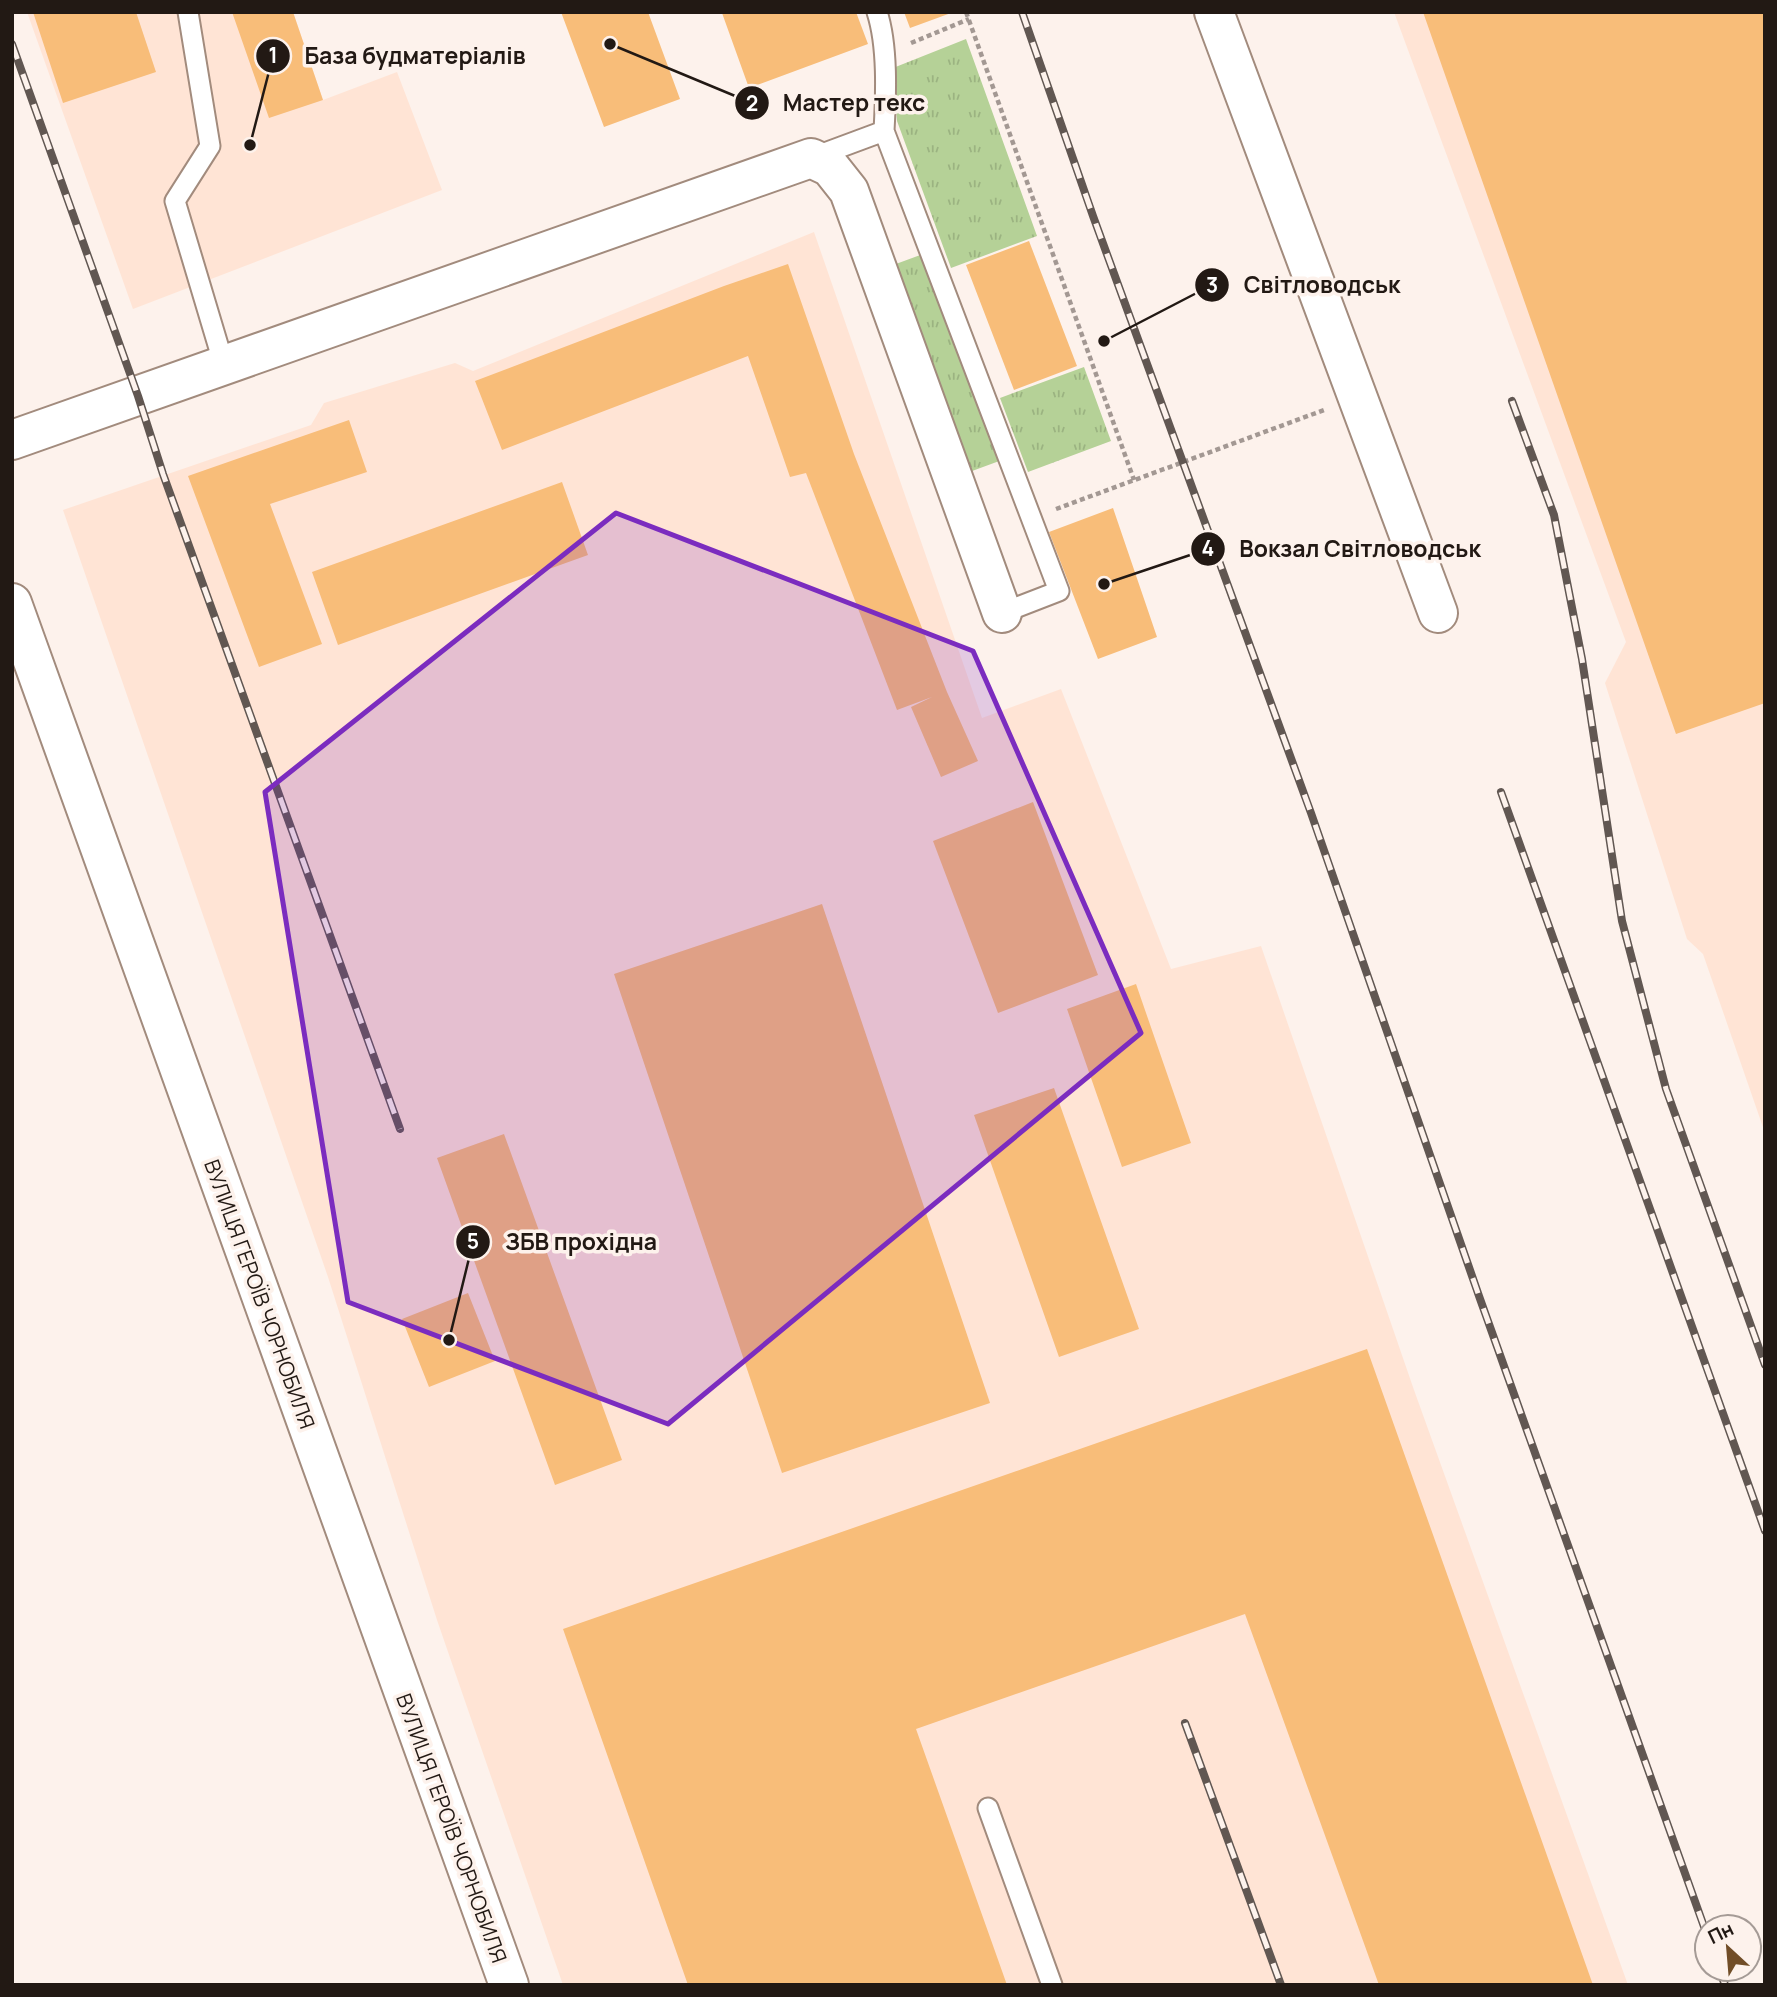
<svg xmlns="http://www.w3.org/2000/svg" width="1777" height="1997" font-family="Manrope,sans-serif">
	<defs>
		<pattern id="grass-tufts" width="24" height="20" patternUnits="userSpaceOnUse" patternTransform="scale(1.75)"><rect width="24" height="20" fill="#b5d197"/><path d="M3 7l-1-3M5 7V3M7 7l1-3M15 17l-1-3M17 17v-4M19 17l1-3" fill="none" stroke="#9bb381"/></pattern>
	</defs>
	<rect width="100%" height="100%" fill="#fdf2ec"/>
	<path fill="#ffe4d5" d="M 27,12 L 293,12 L 323,100 L 397,72 L 442,190 L 133,309 Z
		M 1394,12 L 1765,12 L 1765,1133 L 1703,954 L 1687,939 L 1605,683 L 1626,642 Z
		M 814,232 L 982,718 L 1061,689 L 1171,969 L 1261,946 L 1414,1390 L 1628,1985 L 563,1985 L 437,1620 L 328,1277 L 63,510 L 311,425 L 324,403 L 455,363 L 473,371 Z"/>
	<path fill="url(#grass-tufts)" d="M 966,39 L 1037,236 L 951,268 L 897,121 L 893,68 Z
		M 923,254 L 1002,460 L 964,474 L 885,268 Z
		M 1084,367 L 1111,441 L 1028,472 L 1000,398 Z"/>
	<path fill="#f8bd79" d="M 33,12 L 136,12 L 156,72 L 63,103 Z
		M 232,12 L 293,12 L 323,100 L 269,118 Z
		M 561,12 L 648,12 L 680,99 L 604,127 Z
		M 725,12 L 856,12 L 868,44 L 749,88 L 722,13 Z
		M 904,12 L 951,12 L 951,13 L 910,28 Z
		M 1423,12 L 1765,12 L 1765,703 L 1676,734 Z
		M 1029,241 L 1077,366 L 1014,390 L 966,265 Z
		M 788,264 L 854,454 L 947,692 L 978,761 L 941,777 L 911,707 L 932,697 L 897,710 L 806,473 L 790,477 L 748,356 L 502,450 L 475,381 L 724,286 Z
		M 349,420 L 367,472 L 270,504 L 322,644 L 259,667 L 188,476 Z
		M 562,482 L 588,555 L 338,645 L 312,572 Z
		M 1113,508 L 1157,637 L 1098,659 L 1049,532 Z
		M 1033,802 L 1098,975 L 998,1013 L 933,841 Z
		M 822,904 L 990,1403 L 782,1473 L 614,974 Z
		M 1136,984 L 1191,1143 L 1122,1167 L 1067,1009 Z
		M 1054,1088 L 1139,1329 L 1059,1357 L 974,1115 Z
		M 504,1134 L 622,1460 L 555,1485 L 437,1158 Z
		M 468,1293 L 495,1361 L 429,1387 L 402,1319 Z
		M 1367,1349 L 1593,1985 L 1379,1985 L 1245,1614 L 916,1729 L 1007,1985 L 688,1985 L 563,1629 Z"/>
	<g fill="none" stroke-linecap="round" stroke-linejoin="round">
		<defs>
			<path id="service" d="M 188,12 L 210,146 L 175,201 L 224,365
				M 877,12 C 888,46 886,95 884,131
				M 814,157 L 884,131 L 1059,591 L 1002,613
				M 988,1808 L 1052,1985"/>
			<path id="minor" d="M 1214,12 L 1438,613
				M 12,440 L 811,158 L 830,167 L 849,191 L 1002,613"/>
			<path id="secondary" d="M 12,603 L 509,1985"/>
		</defs>
		<use href="#service" stroke="#a28b7d" stroke-width="23"/>
		<use href="#minor" stroke="#a28b7d" stroke-width="42"/>
		<use href="#secondary" stroke="#a28b7d" stroke-width="42"/>
		<path stroke="#a39893" stroke-width="4.5" stroke-dasharray="5 3.5" stroke-linecap="butt" d="M 966,12 L 1134,480
			M 911,43 L 969,19
			M 1056,509 L 1324,410"/>
		<use href="#service" stroke="#fff" stroke-width="19"/>
		<use href="#minor" stroke="#fff" stroke-width="38"/>
		<use href="#secondary" stroke="#fff" stroke-width="38"/>
		<defs>
			<path id="rail" d="M 1022,12 L 1093,216 L 1311,813 L 1479,1296 L 1707,1935
				M 12,44 L 138,396 L 163,474 L 400,1129
				M 1512,401 L 1554,515 L 1582,659 L 1622,921 L 1666,1089 L 1765,1365
				M 1501,792 L 1765,1531
				M 1185,1723 L 1281,1985
				M 1719,1969 L 1725,1985"/>
		</defs>
		<use href="#rail" stroke="#615752" stroke-width="8"/>
		<use href="#rail" stroke="#fdf2ec" stroke-width="5" stroke-dasharray="16" stroke-linecap="butt"/>
	</g>
	<path fill="#7b2cbf" fill-opacity="0.2" stroke="#7b2cbf" stroke-width="5" stroke-linejoin="round" d="M 616,513 L 973,651 L 1141,1033 L 668,1424 L 348,1302 L 265,792 Z"/>
	<g text-anchor="middle" dominant-baseline="central" stroke-width="7" stroke-linejoin="round" paint-order="stroke">
		<g font-size="21" fill="#221914" stroke="#fdf2ec">
			<text transform="translate(260 1294) rotate(70)">ВУЛИЦЯ ГЕРОЇВ ЧОРНОБИЛЯ</text>
			<text transform="translate(452 1828) rotate(70)">ВУЛИЦЯ ГЕРОЇВ ЧОРНОБИЛЯ</text>
		</g>
	</g>
	<path fill="none" stroke="#221914" stroke-width="2.5" d="M250 145L273 56M610 44L752 103M1104 341L1212 285M1104 584L1208 549M449 1340L473 1242"/>
	<g fill="#221914" stroke="#fdf2ec" stroke-width="2.5">
		<circle cx="250" cy="145" r="7"/>
		<circle cx="610" cy="44" r="7"/>
		<circle cx="1104" cy="341" r="7"/>
		<circle cx="1104" cy="584" r="7"/>
		<circle cx="449" cy="1340" r="7"/>
		<circle cx="273" cy="56" r="18"/>
		<circle cx="752" cy="103" r="18"/>
		<circle cx="1212" cy="285" r="18"/>
		<circle cx="1208" cy="549" r="18"/>
		<circle cx="473" cy="1242" r="18"/>
	</g>
	<g font-size="21" text-anchor="middle" font-weight="bold" fill="#fff">
		<text x="273" y="63">1</text>
		<text x="752" y="111">2</text>
		<text x="1212" y="293">3</text>
		<text x="1208" y="556">4</text>
		<text x="473" y="1249">5</text>
	</g>
	<g font-size="23" text-anchor="middle" font-weight="bold" fill="#221914" stroke="#fdf2ec" stroke-width="7" stroke-linejoin="round" paint-order="stroke">
		<text x="415" y="64">База будматеріалів</text>
		<text x="854" y="111">Мастер текс</text>
		<text x="1322" y="293">Світловодськ</text>
		<text x="1360" y="557">Вокзал Світловодськ</text>
		<text x="581" y="1250">ЗБВ прохідна</text>
	</g>
	<rect width="1777" height="1997" fill="none" stroke="#221914" stroke-width="28"/>
	<g transform="translate(1728 1948) rotate(334)"><circle r="33" fill="#fdf2ec" stroke="#a59b96" stroke-width="2"/>
	<path d="M0-5L12 26L0 18L-12 26Z" fill="#714d27"/>
	<text y="-10" font-size="19" font-weight="bold" text-anchor="middle" fill="#221914">Пн</text>
	</g>
</svg>
